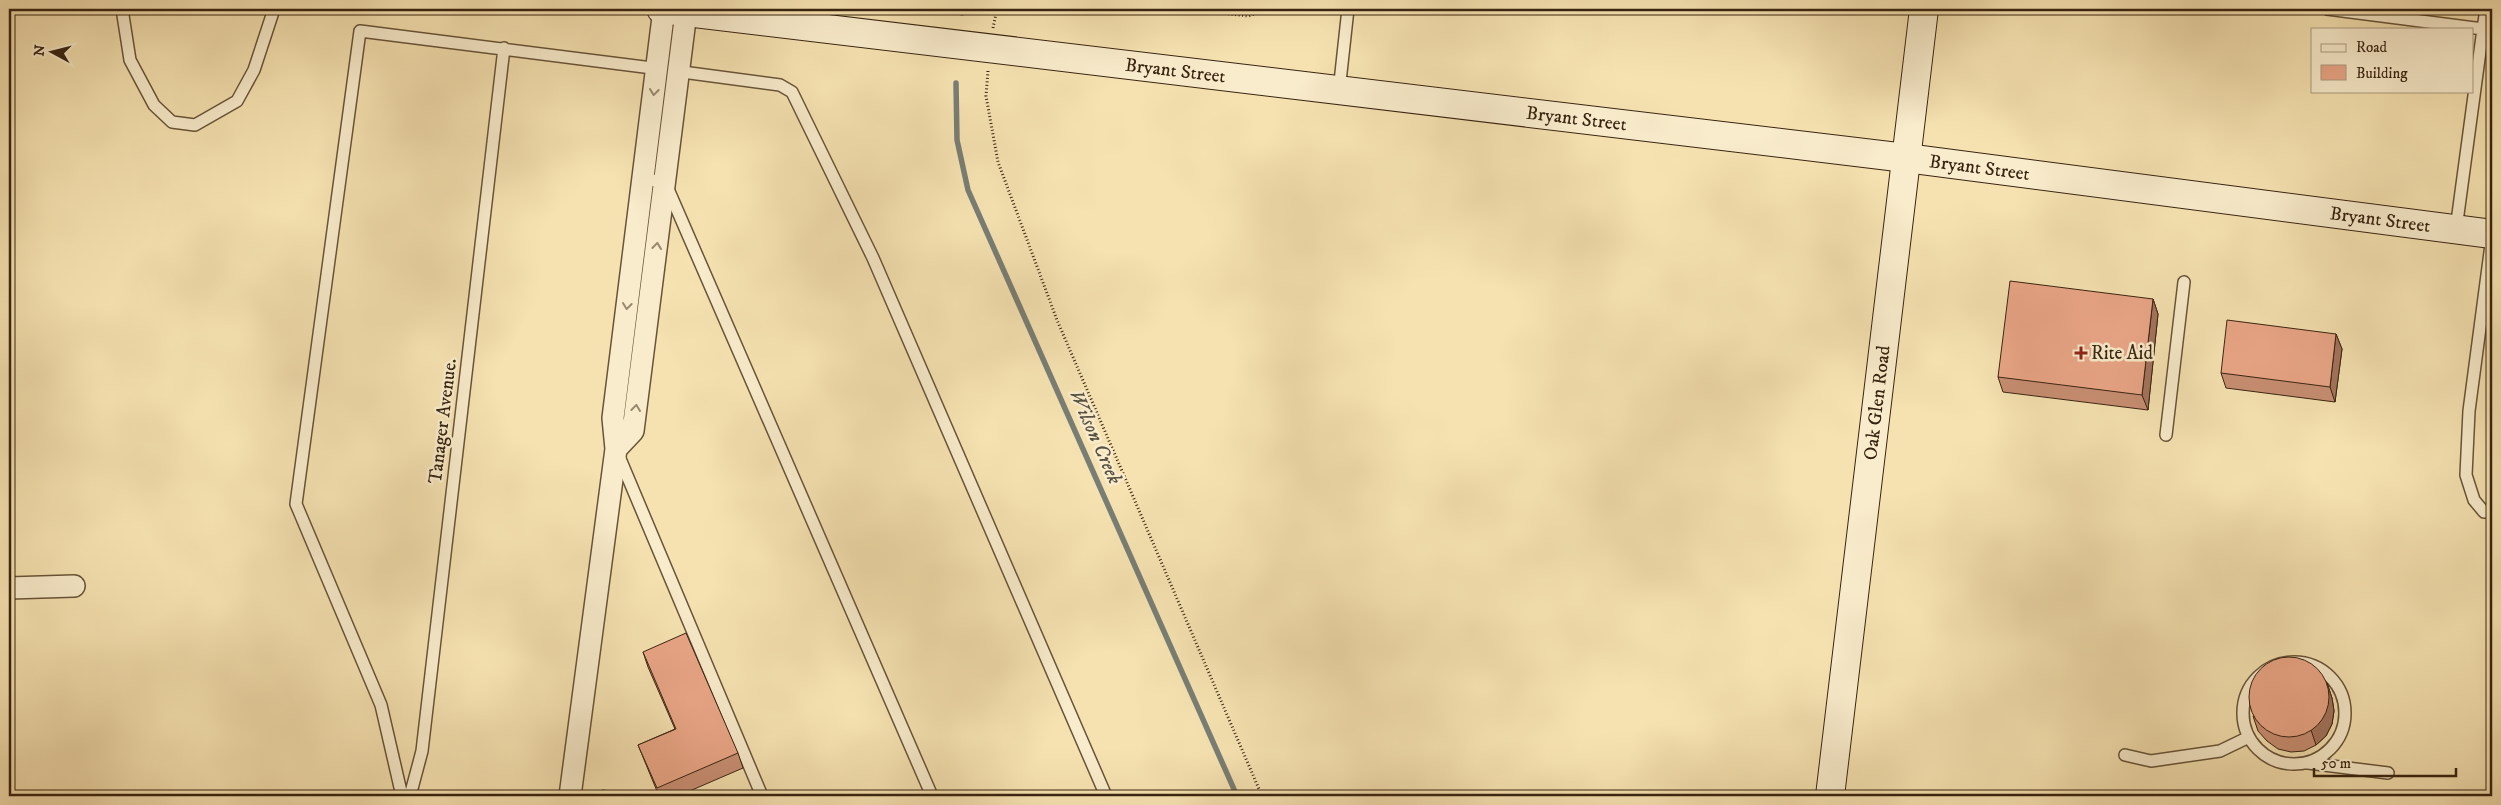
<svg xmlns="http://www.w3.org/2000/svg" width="2501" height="805" font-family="'IM FELL DW Pica',serif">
	<rect width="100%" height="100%" fill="#f6e2b1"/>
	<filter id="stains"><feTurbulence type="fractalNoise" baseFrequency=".004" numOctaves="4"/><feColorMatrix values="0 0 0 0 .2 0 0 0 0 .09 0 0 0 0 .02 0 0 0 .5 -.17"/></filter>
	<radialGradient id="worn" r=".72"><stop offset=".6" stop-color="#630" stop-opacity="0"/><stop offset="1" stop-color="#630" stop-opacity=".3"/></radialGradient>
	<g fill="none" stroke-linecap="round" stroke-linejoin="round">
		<path stroke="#787e75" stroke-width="5.5" d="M 962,9 L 962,13
			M 956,83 L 957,140 L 968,190 L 1237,796"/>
		<defs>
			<path id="service" d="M 122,9 L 130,60 L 154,105 L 172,122 L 195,125 L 237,101 L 254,70 L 274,9
				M 2327,9 L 2483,29 L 2486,9
				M 675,71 L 780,85 L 792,92 L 873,258 L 1106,796
				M 1339,91 L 1348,9
				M 644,179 L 665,182 L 932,796
				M 2456,229 L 2483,29
				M 2492,237 L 2469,411 L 2466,475 L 2474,500 L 2484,512 L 2492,512
				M 2166,435 L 2184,282
				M 618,454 L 762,796
				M2243 713a51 51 0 1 1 102 0a51 51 0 1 1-102 0Z
				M 2125,755 L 2151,761 L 2220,751 L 2249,737
				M 2308,763 L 2388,773
				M 402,796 L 381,705 L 296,504 L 360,31 L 660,69
				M 410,796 L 422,751 L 504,48"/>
			<path id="minor" d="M 616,449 L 633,431 L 686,12
				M 9,588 L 74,586
				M 570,796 L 616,449 L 613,418 L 664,9"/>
			<g id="secondary">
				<path id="s1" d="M 661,9 L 1906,158 L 2492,234"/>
				<path id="s2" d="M 1830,796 L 1924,9"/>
			</g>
		</defs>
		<use href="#service" stroke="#685439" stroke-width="14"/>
		<use href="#minor" stroke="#685439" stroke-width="24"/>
		<use href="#secondary" stroke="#382411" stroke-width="30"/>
		<path stroke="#382411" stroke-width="3" stroke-dasharray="1 2.5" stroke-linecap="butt" d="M 1183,9 L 1249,16 L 1267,9
			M 993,28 L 997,9
			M 988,71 L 986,96 L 998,162 L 1057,320 L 1262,796"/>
		<use href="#service" stroke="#f9eccc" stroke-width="11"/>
		<use href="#minor" stroke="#f9eccc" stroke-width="21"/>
		<use href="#secondary" stroke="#f9eccc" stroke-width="28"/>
	</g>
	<path fill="#c98f74" stroke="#382411" d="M 2153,299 L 2158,314 L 2148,410 L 2003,392 L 1998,377 Z
		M 2336,334 L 2342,349 L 2335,402 L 2226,388 L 2221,373 Z
		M 643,652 L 738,753 L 743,768 L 678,796 L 602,796 L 659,796 L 638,745 L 675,729 L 648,667 Z
		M 2327,683 L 2332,698 L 2334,711 L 2332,724 L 2326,736 L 2316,745 L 2304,751 L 2291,752 L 2278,749 L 2267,741 L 2258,731 L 2253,716 Z"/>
	<path fill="#a4745e" stroke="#382411" d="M 2153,299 L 2158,314 L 2148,410 L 2142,395 Z
		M 2336,334 L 2342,349 L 2335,402 L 2330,387 Z
		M 2327,683 L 2332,698 L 2334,711 L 2332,724 L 2326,736 L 2316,745 L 2311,730 Z"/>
	<path fill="#eaa687" stroke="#382411" d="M 2010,281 L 2153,299 L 2142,395 L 1998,377 Z
		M 2227,320 L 2336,334 L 2330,387 L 2221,373 Z
		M 686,633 L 738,753 L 657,788 L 638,745 L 676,729 L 643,652 Z
		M2249 697a40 40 0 1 1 80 0a40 40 0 1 1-80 0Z
		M 602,790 L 663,796 L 602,796 Z"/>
	<defs><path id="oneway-chevron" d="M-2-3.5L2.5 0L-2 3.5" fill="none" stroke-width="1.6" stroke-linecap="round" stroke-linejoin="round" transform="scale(1.25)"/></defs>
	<g stroke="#98886e">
		<use href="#oneway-chevron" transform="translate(654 92) rotate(97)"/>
		<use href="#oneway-chevron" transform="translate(657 246) rotate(-83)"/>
		<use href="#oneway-chevron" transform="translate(627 306) rotate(97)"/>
		<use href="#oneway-chevron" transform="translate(636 408) rotate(-83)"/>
	</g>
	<path fill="#8f2418" stroke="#f9eccc" stroke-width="2" d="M2078.5 345.5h5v5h5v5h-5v5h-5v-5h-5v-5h5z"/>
	<g text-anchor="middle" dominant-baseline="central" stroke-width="5" stroke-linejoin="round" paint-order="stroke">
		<g font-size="19" fill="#382411" stroke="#f9eccc">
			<text stroke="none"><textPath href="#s1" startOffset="518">Bryant Street</textPath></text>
			<text stroke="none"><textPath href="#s1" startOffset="922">Bryant Street</textPath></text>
			<text stroke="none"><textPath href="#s1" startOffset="1328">Bryant Street</textPath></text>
			<text stroke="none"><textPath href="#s1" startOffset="1732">Bryant Street</textPath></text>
			<text stroke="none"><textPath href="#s2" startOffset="396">Oak Glen Road</textPath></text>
			<text transform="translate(443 421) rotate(-83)">Tanager Avenue.</text>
		</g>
		<g font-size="19" fill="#382411" stroke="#f9eccc" text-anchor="start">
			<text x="2091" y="353">Rite Aid</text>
		</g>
		<g font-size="20" font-style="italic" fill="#585143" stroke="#f9eccc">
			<text transform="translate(1095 437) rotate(66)">Wilson Creek</text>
		</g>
	</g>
	<rect width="2501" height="805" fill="none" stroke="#f6e2b1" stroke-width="30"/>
	<rect x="10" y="10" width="2481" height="785" fill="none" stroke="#382411" stroke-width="2.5"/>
	<rect x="15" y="15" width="2471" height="775" fill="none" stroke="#382411"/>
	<rect x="2311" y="28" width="162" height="65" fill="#f9eccc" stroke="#ac9c81"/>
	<rect x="2321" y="44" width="25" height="8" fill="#f9eccc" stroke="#ac9c81"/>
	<text x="2356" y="52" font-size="15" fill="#382411">Road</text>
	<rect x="2321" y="65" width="25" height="15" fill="#eaa687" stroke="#ac9c81"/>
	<text x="2356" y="78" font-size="15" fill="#382411">Building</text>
	<g transform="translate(52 52) rotate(277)" stroke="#f9eccc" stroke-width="4" paint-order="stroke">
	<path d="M0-4L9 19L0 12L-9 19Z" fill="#382411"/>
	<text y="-8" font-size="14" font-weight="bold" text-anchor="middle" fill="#382411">N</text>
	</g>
	<path d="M2314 768v8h142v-8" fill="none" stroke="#382411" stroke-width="2.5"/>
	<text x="2321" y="768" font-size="15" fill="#382411" stroke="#f9eccc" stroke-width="4" paint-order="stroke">50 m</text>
	<rect width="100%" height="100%" filter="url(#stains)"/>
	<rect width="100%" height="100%" fill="url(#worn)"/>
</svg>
